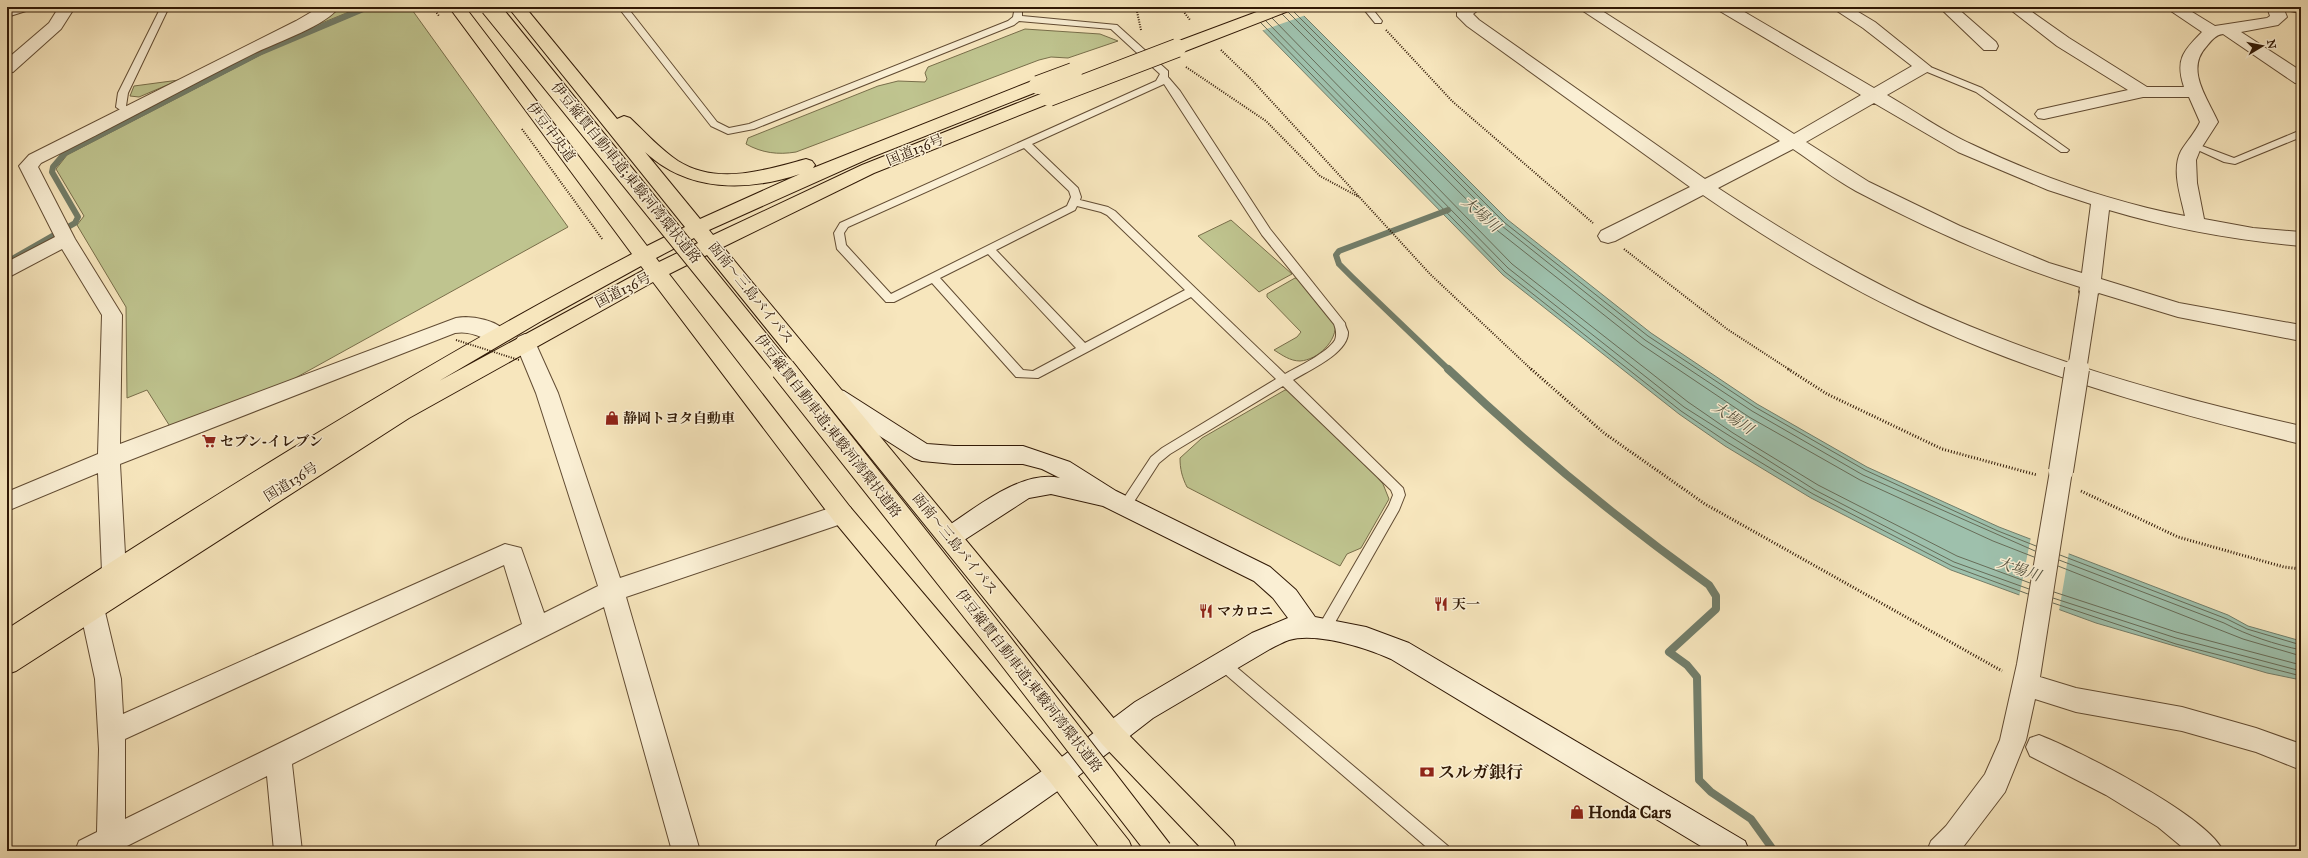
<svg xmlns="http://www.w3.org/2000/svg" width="2308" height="858" font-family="'IM FELL Great Primer','Noto Serif JP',serif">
	<rect width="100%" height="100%" fill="#f7e6bd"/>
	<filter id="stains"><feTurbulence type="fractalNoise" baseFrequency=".005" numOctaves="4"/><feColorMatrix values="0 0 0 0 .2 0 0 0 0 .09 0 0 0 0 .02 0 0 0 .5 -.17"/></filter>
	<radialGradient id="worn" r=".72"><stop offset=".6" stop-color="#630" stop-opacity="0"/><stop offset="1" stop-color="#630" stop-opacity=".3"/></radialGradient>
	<path fill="#bfc48f" stroke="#786e4a" d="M 340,7 L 361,7 L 273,43 L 331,14 Z
		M 373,7 L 410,7 L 568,227 L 279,387 L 171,428 L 147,390 L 127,398 L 126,307 L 77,225 L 84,216 L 56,169 L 67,155 L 266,52 Z
		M 1025,29 L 1100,34 L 1118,41 L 1068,58 L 1051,57 L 1039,60 L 796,152 C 778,155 762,153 746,144 L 748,138 L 878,86 L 898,81 L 925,82 L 927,79 L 925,73 L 928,67 Z
		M 179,80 L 139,97 L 130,96 L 134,86 Z
		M 1231,220 L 1292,274 L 1259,292 L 1198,236 Z
		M 1295,278 L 1300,280 L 1335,323 C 1338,340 1318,360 1300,361 C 1290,361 1282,355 1274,350 L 1297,337 L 1301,332 L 1267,297 L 1267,294 Z
		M 1285,390 L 1290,390 L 1377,477 L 1383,484 L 1389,499 L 1361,548 L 1347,554 L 1340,566 L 1187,487 C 1182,477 1180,469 1180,458 L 1202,438 Z"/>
	<path fill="#9ec0ac" stroke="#727d69" d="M 1240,7 L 1295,7 L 1508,220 L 1651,333 L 1757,404 L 1867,467 L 1999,527 L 2228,615 L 2248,626 L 2301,641 L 2301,680 L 2267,673 L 2096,623 L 1951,570 L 1811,498 L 1725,446 L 1679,414 L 1503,275 Z"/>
	<path fill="#f7e6bd" d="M 1238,7 L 1298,7 L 1306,15 L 1261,31 Z
		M 2031,537 L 2069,552 L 2059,611 L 2019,597 Z"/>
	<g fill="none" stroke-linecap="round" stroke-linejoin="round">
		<path stroke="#676c58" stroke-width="1" d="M 1292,10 L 1505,223 L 1648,336 L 1755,407 L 1865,470 L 1998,531 L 2036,546
			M 1288,12 L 1502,226 L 1645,340 L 1752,411 L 1863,475 L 2035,551
			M 1282,14 L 1498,231 L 1642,345 L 1749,417 L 1860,480 L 1993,541 L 2034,557
			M 1272,18 L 1512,264 L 1688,402 L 1733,433 L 1818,485 L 1957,556 L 2030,583
			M 1266,21 L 1508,268 L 1684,407 L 1815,490 L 1954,562 L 2029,589
			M 1261,23 L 1505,272 L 1681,411 L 1727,442 L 1813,494 L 1952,566 L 2028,594
			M 2060,555 L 2227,619 L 2247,629 L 2301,645
			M 2059,560 L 2224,623 C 2249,636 2274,644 2301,650
			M 2058,566 L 2243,639 L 2301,656
			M 2054,592 L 2176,632 L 2301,665
			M 2053,598 L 2176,638 L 2301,671
			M 2053,603 L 2176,644 L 2301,676"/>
		<path stroke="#727d69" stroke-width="6" d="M 1448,210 L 1339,251 L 1336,255 L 1339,264 L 1352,277 L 1449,370
			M 7,262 L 75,223 L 78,217 L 52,172 L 53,167 L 65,153 L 259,53 L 368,7"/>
		<path stroke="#727d69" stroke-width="8" d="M 1448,369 C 1530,447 1617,519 1709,585 L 1716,596 L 1716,609 L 1669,652 L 1687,665 L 1697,677 L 1699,780 L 1711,792 L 1751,819 L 1774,851"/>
		<defs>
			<path id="lane" d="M 161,7 L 169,7 L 128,93 L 126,106 L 134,113 L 129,116 L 116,107 L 118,93 Z
				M 618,7 L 627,7 L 717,122 L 729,128 L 749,124 L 1008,21 L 1013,17 L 1014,12 L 1010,7 L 1019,7 L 1022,12 L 1022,16 L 1117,25 L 1168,71 L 1168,77 L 1180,91 L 1270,229 L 1345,323 C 1345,326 1347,329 1348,332 C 1349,353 1308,371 1293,380 L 1403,488 L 1405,495 L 1399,510 L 1329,633 L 1324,635 L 1319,633 L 1317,629 L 1389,505 L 1393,495 L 1391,490 L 1283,386 L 1170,454 L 1159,463 L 1128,511 L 1124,512 L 1120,511 L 1118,507 L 1151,457 L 1162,448 L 1276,379 L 1191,297 L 1038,378 L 1016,377 L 932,283 L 894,302 L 886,302 L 837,249 L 834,233 L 840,223 L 1156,81 L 1160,74 L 1111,29 L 1019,21 L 1014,25 L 754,129 L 728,134 L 711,126 ZM 1164,84 L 1262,235 L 1334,324 C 1336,329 1337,335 1335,340 C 1327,353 1299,366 1285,374 L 1115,211 L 1108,207 L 1080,200 L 1081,197 L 1078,188 L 1032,144 ZM 1024,148 L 1069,191 L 1071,197 L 1067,206 L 891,294 L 846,245 L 844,233 L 848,227 ZM 1077,206 L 1101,212 L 1107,215 L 1185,290 L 1085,343 L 996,250 L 1075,210 ZM 988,254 L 1076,348 L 1033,371 L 1023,370 L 940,278 Z
				M 1362,7 L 1371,7 L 1382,21 L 1381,23 L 1375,23 Z
				M 2279,7 L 2301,7 L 2301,13 L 2280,9 Z
				M 1923,64 L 1982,88 L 2069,150 L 2067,152 L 2061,152 L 1976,92 L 1920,69 L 1920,65 Z
				M 2301,130 L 2301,137 L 2235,164 L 2224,162 L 2189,146 L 2194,143 L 2234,158 Z
				M 1223,658 L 1228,660 L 1448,846 L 1451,851 L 1431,851 L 1218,668 L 1216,664 L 1218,660 Z"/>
			<path id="street" d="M 7,7 L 31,7 L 29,10 L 7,17 Z
				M 59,7 L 75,7 L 61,29 L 13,72 L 7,73 L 7,59 L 49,23 Z
				M 320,7 L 339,7 C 327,25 278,42 257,52 C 185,88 114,127 41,163 L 38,167 L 75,239 L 122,315 L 120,444 L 456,318 C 471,315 500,320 508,335 L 505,340 C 488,346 477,329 455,333 L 120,464 L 126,572 L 122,579 L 114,582 L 106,579 L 102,572 L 98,473 L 7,511 L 7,492 L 98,454 L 102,315 L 62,249 L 7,278 L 7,262 L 55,237 L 19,166 L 29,155 L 296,21 Z
				M 1462,7 L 1482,7 L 1473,14 L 1479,20 L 1705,179 L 1780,141 L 1577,7 L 1596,7 L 1794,134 L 1861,95 L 1718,10 L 1716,7 L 1736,7 L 1874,88 L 1912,66 L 1863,28 L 1831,7 L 1850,7 L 1875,22 L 1931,67 L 1929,71 L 1887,95 C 1915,111 1942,131 1971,144 C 2038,176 2112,202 2185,216 C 2181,197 2171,170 2181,151 C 2187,141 2195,133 2200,122 L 2189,97 L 2143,97 L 2044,119 L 2038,118 L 2035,114 L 2038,110 L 2128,90 L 2057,46 L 2007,7 L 2025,7 L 2069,38 L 2147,87 L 2184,87 C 2175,60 2183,51 2202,32 L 2165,7 L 2184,7 L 2215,26 L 2267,18 L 2270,16 L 2267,7 L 2283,7 L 2287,17 L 2278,25 L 2241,32 L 2301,71 L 2301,84 L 2295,83 L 2223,34 C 2215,35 2211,41 2206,47 C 2185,70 2208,99 2218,122 L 2200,150 L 2196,160 L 2197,183 L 2204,219 L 2253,228 L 2301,232 L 2301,246 C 2236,240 2172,229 2109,210 L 2101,279 L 2179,303 L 2301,325 L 2301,341 L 2178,317 L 2099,293 L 2096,297 L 2089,299 L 2082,297 L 2079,292 L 2080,287 C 2003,263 1928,229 1856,191 C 1834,179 1814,163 1793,149 L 1718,188 C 1791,236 1867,282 1948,317 C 2062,366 2180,399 2301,426 L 2301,444 C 2176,414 2051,380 1933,327 C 1852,291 1776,245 1703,195 L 1615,241 L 1608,243 L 1601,241 L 1598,236 L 1601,231 L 1690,187 L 1467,26 L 1457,16 L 1457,12 ZM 1874,103 L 1958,152 L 2048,190 L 2091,204 L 2082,273 L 2049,263 L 1960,226 L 1869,182 L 1806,142 Z
				M 1939,7 L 1956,7 L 1996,42 L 1998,46 L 1996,50 L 1984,50 Z
				M 525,334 L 532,337 L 535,342 L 558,393 L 620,578 L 842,504 L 850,507 L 854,514 L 850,521 L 626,597 L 700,851 L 672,851 L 604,607 L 292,764 L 302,851 L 274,851 L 267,776 L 123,848 L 123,851 L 75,851 L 79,841 L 97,832 L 99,749 L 95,679 L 76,591 L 79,584 L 88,581 L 97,584 L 100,591 L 121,679 L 123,714 L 505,544 L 521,548 L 544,613 L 598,586 L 536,393 L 515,342 L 518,337 ZM 504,565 L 522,624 L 125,819 L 125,739 Z
				M 2061,462 L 2069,465 L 2072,471 L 2040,677 L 2076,688 L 2182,707 L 2256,728 L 2301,744 L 2301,770 L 2256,752 L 2182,731 L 2076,712 L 2035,699 L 2026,740 L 2005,792 L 1960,851 L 1927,851 L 1931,841 L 1946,826 L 1985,774 L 2000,740 L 2017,664 L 2050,471 L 2053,465 Z
				M 2039,735 C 2078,750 2208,816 2223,851 L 2187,851 L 2158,827 L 2106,795 L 2030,756 L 2026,747 L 2030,738 Z"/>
			<path id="secondary" d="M 836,389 L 844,391 L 927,444 L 954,446 L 1023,446 L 1070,462 L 1116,491 L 1270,567 L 1296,590 L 1315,617 L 1366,627 L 1409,643 L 1745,841 L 1749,851 L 1709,851 L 1391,659 C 1366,648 1317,632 1289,640 C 1283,642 1276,646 1270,649 L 1153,718 L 1069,783 L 972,851 L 934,851 L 938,841 L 1051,765 L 1135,702 L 1252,633 L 1288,618 L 1273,598 L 1254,581 L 1103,506 L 1051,494 L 1029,498 L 958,544 L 950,547 L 942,544 L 938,537 L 942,530 C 973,510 1021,469 1060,478 L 1042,469 L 1023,464 L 954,464 L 922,461 L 914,458 L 828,403 L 825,397 L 828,391 Z"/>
			<path id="highway" d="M 449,7 L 465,7 L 647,246 L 685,227 L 508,7 L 525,7 L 617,119 L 624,116 L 630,118 C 646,133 660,149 678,161 C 718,186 765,170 806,159 L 812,161 L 815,165 L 813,168 L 1032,81 L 1044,81 L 1047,85 L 1044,89 L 872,157 L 709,230 L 713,235 L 862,165 L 1043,93 L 1055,93 L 1058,97 L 1055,101 L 874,173 L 723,247 L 1120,726 L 1233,841 L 1237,851 L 1204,851 L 1102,744 L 707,255 L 669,274 L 850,507 L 1069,765 L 1129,841 L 1133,851 L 1102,851 L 1051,783 L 834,521 L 653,282 L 409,418 L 16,671 L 7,674 L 7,629 C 211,497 417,367 632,254 ZM 645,152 C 688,192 746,192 800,174 L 700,219 ZM 694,238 L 698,243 L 659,262 L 656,258 ZM 641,266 L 644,270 L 439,381 L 543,320 Z
				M 1270,7 L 1293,7 L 1291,10 L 1183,52 L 1171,52 L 1169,48 L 1171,44 Z"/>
		</defs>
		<use href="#lane" stroke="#624c33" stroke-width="2"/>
		<use href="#street" stroke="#624c33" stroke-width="2"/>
		<use href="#secondary" stroke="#301805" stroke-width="2"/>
		<use href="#highway" stroke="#301805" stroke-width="2"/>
		<path stroke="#301805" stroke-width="2" stroke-dasharray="1 1.5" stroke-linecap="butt" d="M 432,7 L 439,16
			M 1136,7 L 1141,30
			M 1180,7 L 1190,20
			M 1386,30 L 1452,101 L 1593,223
			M 1221,50 L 1251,79 L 1430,274 L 1532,370
			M 1186,67 L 1266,121 L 1320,176 L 1359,197
			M 522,129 L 603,240
			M 1624,249 L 1727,329 L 1790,370"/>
		<path stroke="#301805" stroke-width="3" stroke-dasharray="1 2" stroke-linecap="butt" d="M 1531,369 L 1604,433 L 1705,504 L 2002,671
			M 1788,369 L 1827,394 L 1942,449 L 2037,475
			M 2081,491 L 2178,537 L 2284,567 L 2301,569"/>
		<use href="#lane" fill="#faefd4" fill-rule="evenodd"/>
		<use href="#street" fill="#faefd4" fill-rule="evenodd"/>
		<use href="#secondary" fill="#faefd4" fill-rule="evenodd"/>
		<use href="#highway" fill="#f7e6bd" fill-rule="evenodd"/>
		<defs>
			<path id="street-bridge-far1" d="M 2077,370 L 2089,292"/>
			<path id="street-bridge" d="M 2061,471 L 2077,369"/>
			<path id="highway-bridge-far1" d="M 490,7 L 784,370
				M 1038,85 L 1073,72
				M 1049,97 L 1177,48"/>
			<path id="highway-bridge" d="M 783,369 L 995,637 L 1160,851"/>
		</defs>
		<use href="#street-bridge-far1" stroke="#624c33" stroke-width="20" stroke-linecap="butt"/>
		<use href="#street-bridge" stroke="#624c33" stroke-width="26" stroke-linecap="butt"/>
		<use href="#highway-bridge-far1" stroke="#301805" stroke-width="20" stroke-linecap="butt"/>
		<use href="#highway-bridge" stroke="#301805" stroke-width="26" stroke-linecap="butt"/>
		<path stroke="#301805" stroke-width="2" stroke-dasharray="1 1.5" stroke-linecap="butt" d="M 456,340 L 519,360"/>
		<use href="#street-bridge-far1" stroke="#faefd4" stroke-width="18"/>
		<use href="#street-bridge" stroke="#faefd4" stroke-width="24"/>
		<use href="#highway-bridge-far1" stroke="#f7e6bd" stroke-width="18"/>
		<use href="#highway-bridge" stroke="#f7e6bd" stroke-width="24"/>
	</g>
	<defs>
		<symbol id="shop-bare" viewBox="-9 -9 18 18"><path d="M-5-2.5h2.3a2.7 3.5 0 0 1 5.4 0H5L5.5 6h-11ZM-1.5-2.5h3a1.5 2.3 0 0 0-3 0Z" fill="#8f2418" stroke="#faefd4" stroke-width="2.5" paint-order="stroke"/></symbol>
		<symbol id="supermarket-bare" viewBox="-9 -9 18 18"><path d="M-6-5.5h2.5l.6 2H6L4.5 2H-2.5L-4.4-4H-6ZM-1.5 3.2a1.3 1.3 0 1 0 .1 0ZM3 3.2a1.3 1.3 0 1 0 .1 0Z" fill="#8f2418" stroke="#faefd4" stroke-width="2.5" paint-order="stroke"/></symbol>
		<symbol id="restaurant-bare" viewBox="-9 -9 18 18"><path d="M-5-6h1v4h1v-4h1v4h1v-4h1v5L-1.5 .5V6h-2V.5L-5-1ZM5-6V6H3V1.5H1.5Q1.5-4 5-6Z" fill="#8f2418" stroke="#faefd4" stroke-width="2.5" paint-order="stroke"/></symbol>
		<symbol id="bank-bare" viewBox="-9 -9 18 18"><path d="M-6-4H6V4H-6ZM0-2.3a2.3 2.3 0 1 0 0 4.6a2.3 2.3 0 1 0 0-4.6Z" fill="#8f2418" stroke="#faefd4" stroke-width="2.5" paint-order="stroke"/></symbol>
	</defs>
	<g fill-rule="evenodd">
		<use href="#shop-bare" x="602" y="408" width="20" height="20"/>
		<use href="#supermarket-bare" x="199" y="431" width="20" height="20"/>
		<use href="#restaurant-bare" x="1431" y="594" width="20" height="20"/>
		<use href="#restaurant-bare" x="1196" y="601" width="20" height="20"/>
		<use href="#bank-bare" x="1417" y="762" width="20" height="20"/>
		<use href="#shop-bare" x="1567" y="802" width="20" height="20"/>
	</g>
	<g text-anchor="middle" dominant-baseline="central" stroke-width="3" stroke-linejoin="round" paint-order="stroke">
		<g font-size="14" fill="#301805" stroke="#faefd4">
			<text transform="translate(551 132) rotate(53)">伊豆中央道</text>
			<text transform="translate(915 150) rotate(-22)">国道136号</text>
			<text transform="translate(626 173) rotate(51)">伊豆縦貫自動車道;東駿河湾環状道路</text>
			<text transform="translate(623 290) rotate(-27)">国道136号</text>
			<text transform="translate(751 293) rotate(51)">函南～三島バイパス</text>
			<text transform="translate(828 426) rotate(52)">伊豆縦貫自動車道;東駿河湾環状道路</text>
			<text transform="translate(291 482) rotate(-32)">国道136号</text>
			<text transform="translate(955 544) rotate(51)">函南～三島バイパス</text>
			<text transform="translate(1029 681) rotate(52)">伊豆縦貫自動車道;東駿河湾環状道路</text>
		</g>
		<g font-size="14" font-weight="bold" fill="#301805" stroke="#faefd4" text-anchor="start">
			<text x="623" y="418">静岡トヨタ自動車</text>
			<text x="220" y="441">セブン-イレブン</text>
			<text x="1452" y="604">天一</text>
			<text x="1217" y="611">マカロニ</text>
		</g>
		<g font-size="15" font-style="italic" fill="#56533f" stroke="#faefd4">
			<text transform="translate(1481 214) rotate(41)">大場川</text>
			<text transform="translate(1733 418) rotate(34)">大場川</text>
			<text transform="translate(2019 569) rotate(19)">大場川</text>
		</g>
		<g font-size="17" font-weight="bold" fill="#301805" stroke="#faefd4" text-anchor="start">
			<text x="1438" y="772">スルガ銀行</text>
			<text x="1588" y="812">Honda Cars</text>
		</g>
	</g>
	<rect width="2308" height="858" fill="none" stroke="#f7e6bd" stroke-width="24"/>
	<rect x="8" y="8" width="2292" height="842" fill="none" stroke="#301805" stroke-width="2"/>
	<rect x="12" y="12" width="2284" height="834" fill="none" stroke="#301805"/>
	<g transform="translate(2262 46) rotate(80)" stroke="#faefd4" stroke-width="3" paint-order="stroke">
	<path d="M0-3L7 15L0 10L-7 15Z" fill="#301805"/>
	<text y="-6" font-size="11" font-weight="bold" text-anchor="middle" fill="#301805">N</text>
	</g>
	<rect width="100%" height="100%" filter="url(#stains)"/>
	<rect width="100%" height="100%" fill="url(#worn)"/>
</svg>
